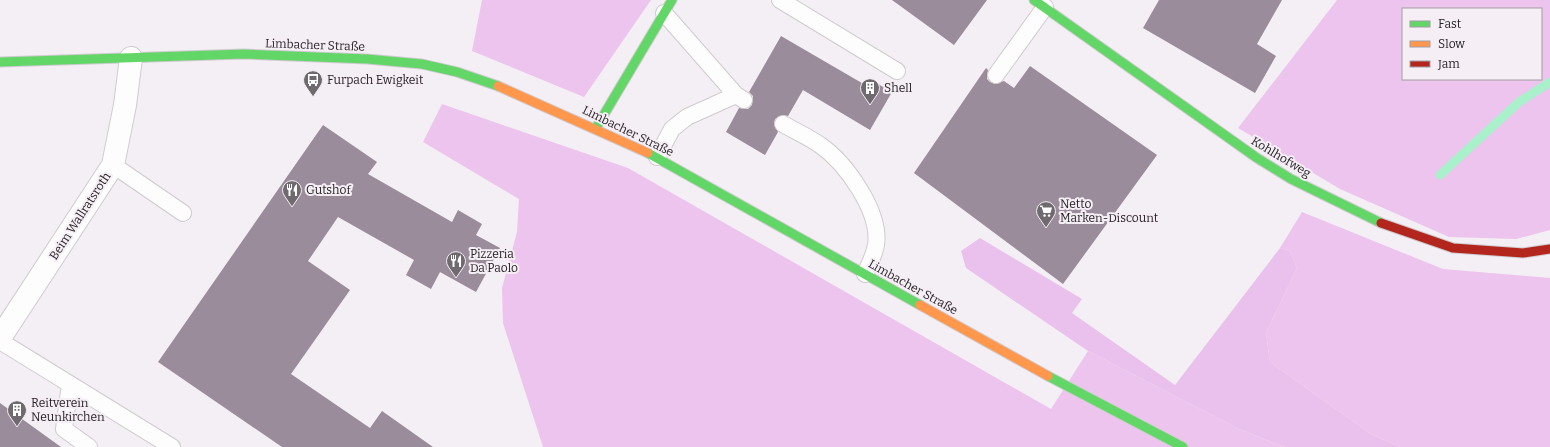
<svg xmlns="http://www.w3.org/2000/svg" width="1550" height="447" font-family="Bitter,serif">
	<rect width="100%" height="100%" fill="#f4eff4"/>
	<path fill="#ecc4ed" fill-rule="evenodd" d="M 482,0 L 651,0 L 584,97 L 472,51 Z
		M 1337,0 L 1550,0 L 1550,230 L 1516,239 L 1449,237 L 1340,189 L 1238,128 ZM 1403,9 L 1541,9 L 1541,79 L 1403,79 Z
		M 442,104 L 628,168 L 1051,409 L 1088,351 L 1239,429 L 1285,447 L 543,447 L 503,323 L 502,288 L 517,232 L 519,199 L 423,142 Z
		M 1302,212 L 1443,269 L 1550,278 L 1550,447 L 1400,447 L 1371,434 L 1270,362 L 1266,333 L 1297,268 L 1290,251 L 1280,248 Z"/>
	<path fill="#eac1ec" d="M 980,238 L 1082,299 L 1072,313 L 1175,385 L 1280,248 L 1290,251 L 1297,268 L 1266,333 L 1270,362 L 1371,434 L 1400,447 L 1285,447 L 1239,429 L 1088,351 L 966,268 L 961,251 Z"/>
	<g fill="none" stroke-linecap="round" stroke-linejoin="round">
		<path stroke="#a9f1cb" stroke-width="9" d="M 1440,175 L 1519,102 L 1550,82"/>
	</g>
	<path fill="#9a8c9b" d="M 892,0 L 987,0 L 954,45 Z
		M 1159,0 L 1282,0 L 1257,44 L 1276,56 L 1255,93 L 1143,28 Z
		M 781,36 L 867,86 L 871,80 L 892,92 L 870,130 L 803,90 L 788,116 L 783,115 L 775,119 L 774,124 L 778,132 L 765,155 L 726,132 L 739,108 L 748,109 L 752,105 L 753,96 L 749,92 Z
		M 1030,66 L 1157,155 L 1063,284 L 914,173 L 986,68 L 988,70 L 987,79 L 990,82 L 995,84 L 1004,81 L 1014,88 Z
		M 323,125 L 377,162 L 368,174 L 452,222 L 458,210 L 482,224 L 476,235 L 500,248 L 476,292 L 440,272 L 431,289 L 406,275 L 414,260 L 338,217 L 308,261 L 350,290 L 291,374 L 370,428 L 382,411 L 433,447 L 282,447 L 158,362 Z
		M 0,403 L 61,447 L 0,447 Z"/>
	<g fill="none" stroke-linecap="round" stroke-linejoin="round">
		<defs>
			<path id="lane" d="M 780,0 L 897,71
				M 664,13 L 736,95 L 744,100
				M 996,75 L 1045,7
				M 783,124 C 795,131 809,137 820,145 C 846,163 881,212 876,245 C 874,256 869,265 865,274
				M 657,157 L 672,129 L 687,117 L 736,95
				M 113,165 L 183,213
				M 0,341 L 172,447
				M 70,384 L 64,429 L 89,447"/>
			<path id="street" d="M 0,338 L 113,165 L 125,105 L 131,58"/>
			<path id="fast" d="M 1034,0 L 1257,158 L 1291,179 L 1381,223
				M 0,62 L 244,54 L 367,59 L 422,64 L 457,72 L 498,86
				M 596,128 L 672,0
				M 648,153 L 920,305
				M 1048,376 L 1183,447"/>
			<path id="slow" d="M 498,86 L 648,153
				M 920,305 L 1048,376"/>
			<path id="jam" d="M 1381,223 L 1453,248 L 1523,253 L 1550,249"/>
		</defs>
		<use href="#lane" stroke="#cfcbcf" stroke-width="18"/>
		<use href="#street" stroke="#cfcbcf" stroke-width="24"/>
		<use href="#fast" stroke="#cfcbcf" stroke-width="11"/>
		<use href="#slow" stroke="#cfcbcf" stroke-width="11"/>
		<use href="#jam" stroke="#cfcbcf" stroke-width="11"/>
		<use href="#lane" stroke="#fdfdfd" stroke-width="16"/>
		<use href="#street" stroke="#fdfdfd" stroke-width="22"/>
		<use href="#fast" stroke="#63d668" stroke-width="9"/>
		<use href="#slow" stroke="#ff974d" stroke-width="9"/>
		<use href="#jam" stroke="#b3261e" stroke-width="9"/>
	</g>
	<defs>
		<symbol id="bus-pin" viewBox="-11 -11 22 30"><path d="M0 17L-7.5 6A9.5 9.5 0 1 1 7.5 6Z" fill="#6e6a6e" stroke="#f5eef5"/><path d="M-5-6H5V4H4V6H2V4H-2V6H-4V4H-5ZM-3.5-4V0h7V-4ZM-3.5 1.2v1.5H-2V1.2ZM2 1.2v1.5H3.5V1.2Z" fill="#fff"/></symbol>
		<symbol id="building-pin" viewBox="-11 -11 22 30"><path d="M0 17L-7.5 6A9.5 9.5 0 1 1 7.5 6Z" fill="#6e6a6e" stroke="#f5eef5"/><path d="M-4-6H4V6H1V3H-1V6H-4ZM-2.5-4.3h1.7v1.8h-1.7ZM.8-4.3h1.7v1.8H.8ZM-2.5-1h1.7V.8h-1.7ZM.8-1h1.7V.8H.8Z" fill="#fff"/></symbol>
		<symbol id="restaurant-pin" viewBox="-11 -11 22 30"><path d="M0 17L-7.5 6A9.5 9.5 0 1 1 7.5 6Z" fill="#6e6a6e" stroke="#f5eef5"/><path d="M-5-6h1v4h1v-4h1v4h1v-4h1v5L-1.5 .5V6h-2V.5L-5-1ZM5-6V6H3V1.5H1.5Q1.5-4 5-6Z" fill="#fff"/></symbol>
		<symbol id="supermarket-pin" viewBox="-11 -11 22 30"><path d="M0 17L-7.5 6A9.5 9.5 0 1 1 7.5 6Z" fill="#6e6a6e" stroke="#f5eef5"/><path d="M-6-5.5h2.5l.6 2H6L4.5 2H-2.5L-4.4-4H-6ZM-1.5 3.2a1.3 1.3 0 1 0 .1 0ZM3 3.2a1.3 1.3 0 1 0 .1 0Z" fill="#fff"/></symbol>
	</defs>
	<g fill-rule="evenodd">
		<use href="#bus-pin" x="302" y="69" width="22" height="30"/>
		<use href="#building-pin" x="859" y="77" width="22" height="30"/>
		<use href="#restaurant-pin" x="281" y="179" width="22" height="30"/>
		<use href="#supermarket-pin" x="1035" y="200" width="22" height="30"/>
		<use href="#restaurant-pin" x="445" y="250" width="22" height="30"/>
		<use href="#building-pin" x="6" y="399" width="22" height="30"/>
	</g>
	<g text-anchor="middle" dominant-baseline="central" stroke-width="4" stroke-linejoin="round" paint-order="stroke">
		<g font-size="12" fill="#262326" stroke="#f5eef5">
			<text transform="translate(315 45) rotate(2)">Limbacher Straße</text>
			<text transform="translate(628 131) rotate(26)">Limbacher Straße</text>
			<text transform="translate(1281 157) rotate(31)">Kohlhofweg</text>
			<text transform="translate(80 216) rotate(-57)">Beim Wallratsroth</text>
			<text transform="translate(913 287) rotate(29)">Limbacher Straße</text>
		</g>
		<g font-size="12" fill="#262326" stroke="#f5eef5" text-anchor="start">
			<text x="327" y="80">Furpach Ewigkeit</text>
			<text x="884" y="88">Shell</text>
			<text x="306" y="190">Gutshof</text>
			<text x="1060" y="204">Netto<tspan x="1060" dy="14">Marken-Discount</tspan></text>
			<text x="470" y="254">Pizzeria<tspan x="470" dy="14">Da Paolo</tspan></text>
			<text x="31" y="403">Reitverein<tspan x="31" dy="14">Neunkirchen</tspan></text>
		</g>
	</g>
	<rect x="1402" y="8" width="140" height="72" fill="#f5eef5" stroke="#a29da2"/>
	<rect x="1410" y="21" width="20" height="6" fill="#63d668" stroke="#a29da2"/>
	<text x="1438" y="28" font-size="12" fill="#262326">Fast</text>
	<rect x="1410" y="41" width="20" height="6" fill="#ff974d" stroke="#a29da2"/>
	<text x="1438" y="48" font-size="12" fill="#262326">Slow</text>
	<rect x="1410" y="61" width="20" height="6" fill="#b3261e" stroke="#a29da2"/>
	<text x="1438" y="68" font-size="12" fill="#262326">Jam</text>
</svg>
